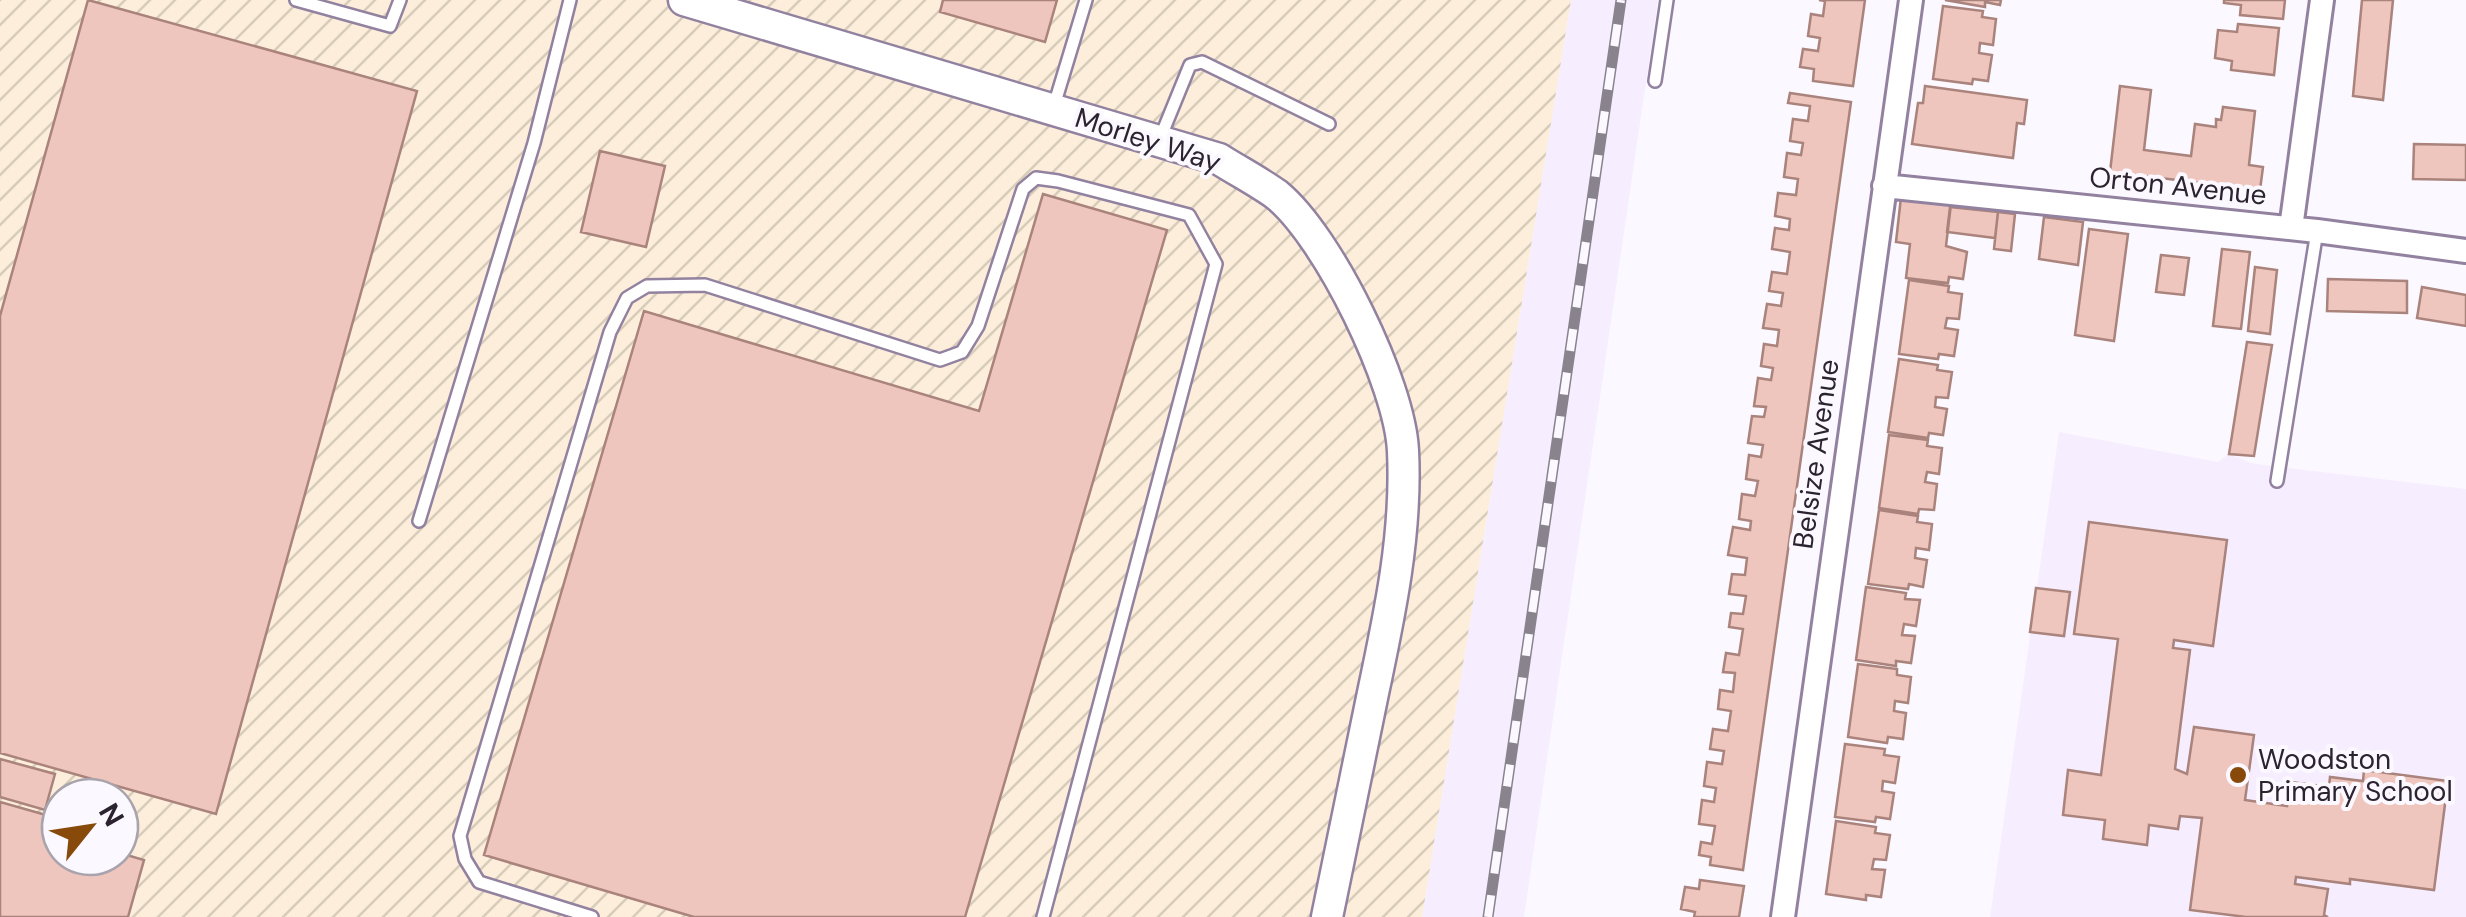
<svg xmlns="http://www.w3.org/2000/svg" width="2466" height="917" font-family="'DM Sans',sans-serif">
	<defs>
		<pattern id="industrial-furrows" width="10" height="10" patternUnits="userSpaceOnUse" patternTransform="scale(2.5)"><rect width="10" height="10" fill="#fceeda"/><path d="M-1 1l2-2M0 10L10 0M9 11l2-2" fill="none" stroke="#d8ccbb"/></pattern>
	</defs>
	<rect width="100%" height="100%" fill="#fcf8ff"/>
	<path fill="#f6eefe" d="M 1571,0 L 1658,0 L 1524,917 L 1422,917 Z
		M 2059,432 L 2218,462 L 2229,454 L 2251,463 L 2279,467 L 2466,489 L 2466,917 L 1990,917 Z"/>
	<path fill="url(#industrial-furrows)" fill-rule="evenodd" d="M 0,0 L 1571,0 L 1422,917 L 0,917 ZM 60,797 L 120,797 L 120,857 L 60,857 Z"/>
	<path fill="#eec6be" stroke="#a9837c" stroke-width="2.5" d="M 88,0 L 417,91 L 216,814 L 0,753 L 0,316 Z
		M 943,0 L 1057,0 L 1045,42 L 940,12 Z
		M 1819,0 L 1865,0 L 1853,86 L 1813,81 L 1814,69 L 1800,67 L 1803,49 L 1818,51 L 1820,38 L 1808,36 L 1811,14 L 1823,16 L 1825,1 Z
		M 1945,0 L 2001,0 L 2000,5 L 1985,2 L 1985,7 Z
		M 2224,0 L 2285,0 L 2283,19 L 2240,15 L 2241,5 L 2224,3 Z
		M 2362,0 L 2393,0 L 2383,100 L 2353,96 Z
		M 1943,6 L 1983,11 L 1982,17 L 1996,19 L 1993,45 L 1980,43 L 1979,53 L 1992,55 L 1988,81 L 1973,79 L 1972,84 L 1933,79 Z
		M 2238,24 L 2279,28 L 2274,75 L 2231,70 L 2232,61 L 2215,58 L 2218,30 L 2237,32 Z
		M 1925,86 L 2027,100 L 2024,124 L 2017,123 L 2013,158 L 1912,144 L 1918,103 L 1923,103 Z
		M 2120,86 L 2151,90 L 2144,150 L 2191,156 L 2195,124 L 2216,127 L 2216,119 L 2221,120 L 2223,107 L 2255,111 L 2249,165 L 2263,167 L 2260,190 L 2110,172 Z
		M 1790,93 L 1851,102 L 1743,870 L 1710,865 L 1711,857 L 1699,855 L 1701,842 L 1712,844 L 1715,826 L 1699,824 L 1702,800 L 1714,802 L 1716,788 L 1704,786 L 1707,762 L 1722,764 L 1724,751 L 1710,749 L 1713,729 L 1728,731 L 1731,711 L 1718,709 L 1720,690 L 1733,692 L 1735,673 L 1723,672 L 1726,653 L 1739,655 L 1743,629 L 1729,627 L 1731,613 L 1743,614 L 1746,596 L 1729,594 L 1732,574 L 1745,575 L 1747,558 L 1728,555 L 1733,527 L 1750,530 L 1751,521 L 1739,519 L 1742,494 L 1755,496 L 1758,481 L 1746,479 L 1749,455 L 1761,457 L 1763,445 L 1748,443 L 1752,416 L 1764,417 L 1766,407 L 1754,406 L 1758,378 L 1771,380 L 1773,368 L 1761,366 L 1764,344 L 1777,346 L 1779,330 L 1763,328 L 1767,304 L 1781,306 L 1783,293 L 1769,291 L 1772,272 L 1787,274 L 1790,252 L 1772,249 L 1775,228 L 1789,230 L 1790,219 L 1775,216 L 1778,193 L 1796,195 L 1798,179 L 1784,177 L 1787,153 L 1801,155 L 1803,143 L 1790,141 L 1793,119 L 1808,121 L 1810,106 L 1788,103 Z
		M 2414,144 L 2466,145 L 2466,180 L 2413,179 Z
		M 600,151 L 665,166 L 646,247 L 581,232 Z
		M 1043,194 L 1167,230 L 965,917 L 694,917 L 484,855 L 644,311 L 979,411 Z
		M 1901,197 L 1951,204 L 1946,246 L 1967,252 L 1963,279 L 1949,277 L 1948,283 L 1906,278 L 1910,244 L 1896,242 Z
		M 1950,207 L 1998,212 L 1995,238 L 1947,232 Z
		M 1998,212 L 2015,214 L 2011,251 L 1994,249 Z
		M 2044,217 L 2083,222 L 2078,265 L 2039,259 Z
		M 2089,229 L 2128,234 L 2114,341 L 2075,335 Z
		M 2222,249 L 2250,252 L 2241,329 L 2213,326 Z
		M 2161,255 L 2189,258 L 2184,295 L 2156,292 Z
		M 2255,267 L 2277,270 L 2270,334 L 2248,331 Z
		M 2328,279 L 2407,281 L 2407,313 L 2327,311 Z
		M 1909,280 L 1949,286 L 1948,292 L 1962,294 L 1959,319 L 1947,318 L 1945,328 L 1958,330 L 1954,356 L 1939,354 L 1938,359 L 1899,354 Z
		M 2422,287 L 2466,295 L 2466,326 L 2417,318 Z
		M 2247,342 L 2272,345 L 2254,456 L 2229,454 Z
		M 1899,359 L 1938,365 L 1937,370 L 1952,372 L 1948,398 L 1936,397 L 1935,407 L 1947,409 L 1943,435 L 1929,433 L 1928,438 L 1888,432 Z
		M 1889,435 L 1928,440 L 1927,446 L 1942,448 L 1939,474 L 1927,472 L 1925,482 L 1937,484 L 1934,510 L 1919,509 L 1918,514 L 1879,508 Z
		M 1879,510 L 1918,516 L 1917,522 L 1932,524 L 1929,550 L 1916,548 L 1915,558 L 1927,560 L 1923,587 L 1909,584 L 1908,589 L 1868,584 Z
		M 2089,522 L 2227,540 L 2213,646 L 2174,640 L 2173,648 L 2190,650 L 2175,769 L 2187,774 L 2194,727 L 2254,735 L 2245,800 L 2287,806 L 2290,782 L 2329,787 L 2330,777 L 2363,781 L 2364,770 L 2448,781 L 2434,890 L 2350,879 L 2350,884 L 2296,877 L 2295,884 L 2328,889 L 2324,915 L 2328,917 L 2246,917 L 2190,910 L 2202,818 L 2180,816 L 2178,829 L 2149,825 L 2147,845 L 2103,839 L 2105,820 L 2063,815 L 2068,770 L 2101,775 L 2118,639 L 2074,634 Z
		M 1866,587 L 1906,593 L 1905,599 L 1920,600 L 1916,626 L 1904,624 L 1902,635 L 1915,636 L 1911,663 L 1896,661 L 1896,666 L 1856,660 Z
		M 2036,588 L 2070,592 L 2064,636 L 2030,632 Z
		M 1858,664 L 1897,669 L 1897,675 L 1911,677 L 1908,703 L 1895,701 L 1894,711 L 1906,713 L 1903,739 L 1888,737 L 1887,743 L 1848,737 Z
		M 1845,744 L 1885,749 L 1884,755 L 1899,757 L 1895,783 L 1883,781 L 1882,791 L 1894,793 L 1890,819 L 1876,817 L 1875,822 L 1835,817 Z
		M 0,759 L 55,774 L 45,810 L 0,797 Z
		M 83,782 L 115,790 L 113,797 L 79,795 Z
		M 0,802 L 60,819 L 60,857 L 120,857 L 120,853 L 144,860 L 128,917 L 0,917 Z
		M 1836,821 L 1876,827 L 1875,833 L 1890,835 L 1886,860 L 1874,859 L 1872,869 L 1885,870 L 1881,897 L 1866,895 L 1866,900 L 1826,894 Z
		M 1700,880 L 1744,886 L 1739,917 L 1694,917 L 1695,912 L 1681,909 L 1685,887 L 1699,889 Z"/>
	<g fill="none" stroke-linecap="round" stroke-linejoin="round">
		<defs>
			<path id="service" d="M 296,0 L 390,26 L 400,0
				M 1655,81 L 1667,0
				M 1053,109 L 1086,0
				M 1159,141 L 1190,65 L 1202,62 L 1329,124
				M 2277,481 L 2317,231
				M 419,521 L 534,143 L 570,0
				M 592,917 L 479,882 L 465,859 L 460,836 L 610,332 L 627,298 L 647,286 L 705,285 L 940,360 L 962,352 L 978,326 L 1023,189 L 1036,178 L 1058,181 L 1189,215 L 1216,264 L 1043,917"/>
			<path id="minor" d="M 1884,186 L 2317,231 L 2466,251
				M 2291,228 L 2322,0
				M 1783,917 L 1911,0"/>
			<path id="tertiary" d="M 684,0 L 1219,159 C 1238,171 1259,182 1277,195 C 1329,238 1400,384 1403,451 C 1407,533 1390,613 1373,693 C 1358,768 1342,842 1327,917"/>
		</defs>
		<use href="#service" stroke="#9282a0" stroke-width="16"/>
		<use href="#minor" stroke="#9282a0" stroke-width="28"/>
		<use href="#tertiary" stroke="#9282a0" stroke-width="35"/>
		<use href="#service" stroke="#fff" stroke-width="11"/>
		<use href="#minor" stroke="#fff" stroke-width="22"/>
		<use href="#tertiary" stroke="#fff" stroke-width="30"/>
		<defs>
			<path id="rail" d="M 1488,917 L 1621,0"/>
		</defs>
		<use href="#rail" stroke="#89838d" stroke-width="11"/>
		<use href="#rail" stroke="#fcf8ff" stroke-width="8" stroke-dasharray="22" stroke-linecap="butt"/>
	</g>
	<circle fill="#874a0b" stroke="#fcf8ff" stroke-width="4" cx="2238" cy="775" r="10"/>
	<g text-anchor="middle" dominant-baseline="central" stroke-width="8" stroke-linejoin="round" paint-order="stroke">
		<g font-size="28" fill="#2b2430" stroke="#fcf8ff">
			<text transform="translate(1148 140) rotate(18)">Morley Way</text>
			<text transform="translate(2178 186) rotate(6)">Orton Avenue</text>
			<text transform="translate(1816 454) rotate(-82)">Belsize Avenue</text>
		</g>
		<g font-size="28" fill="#2b2430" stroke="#fcf8ff" text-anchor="start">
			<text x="2258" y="759">Woodston<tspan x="2258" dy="32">Primary School</tspan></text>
		</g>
	</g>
	<g transform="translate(90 827) rotate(60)"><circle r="48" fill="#fcf8ff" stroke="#a8a3ac" stroke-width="2.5"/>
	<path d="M0-8L18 38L0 25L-18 38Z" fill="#874a0b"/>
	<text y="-15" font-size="28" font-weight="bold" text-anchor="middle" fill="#2b2430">N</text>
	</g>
</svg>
